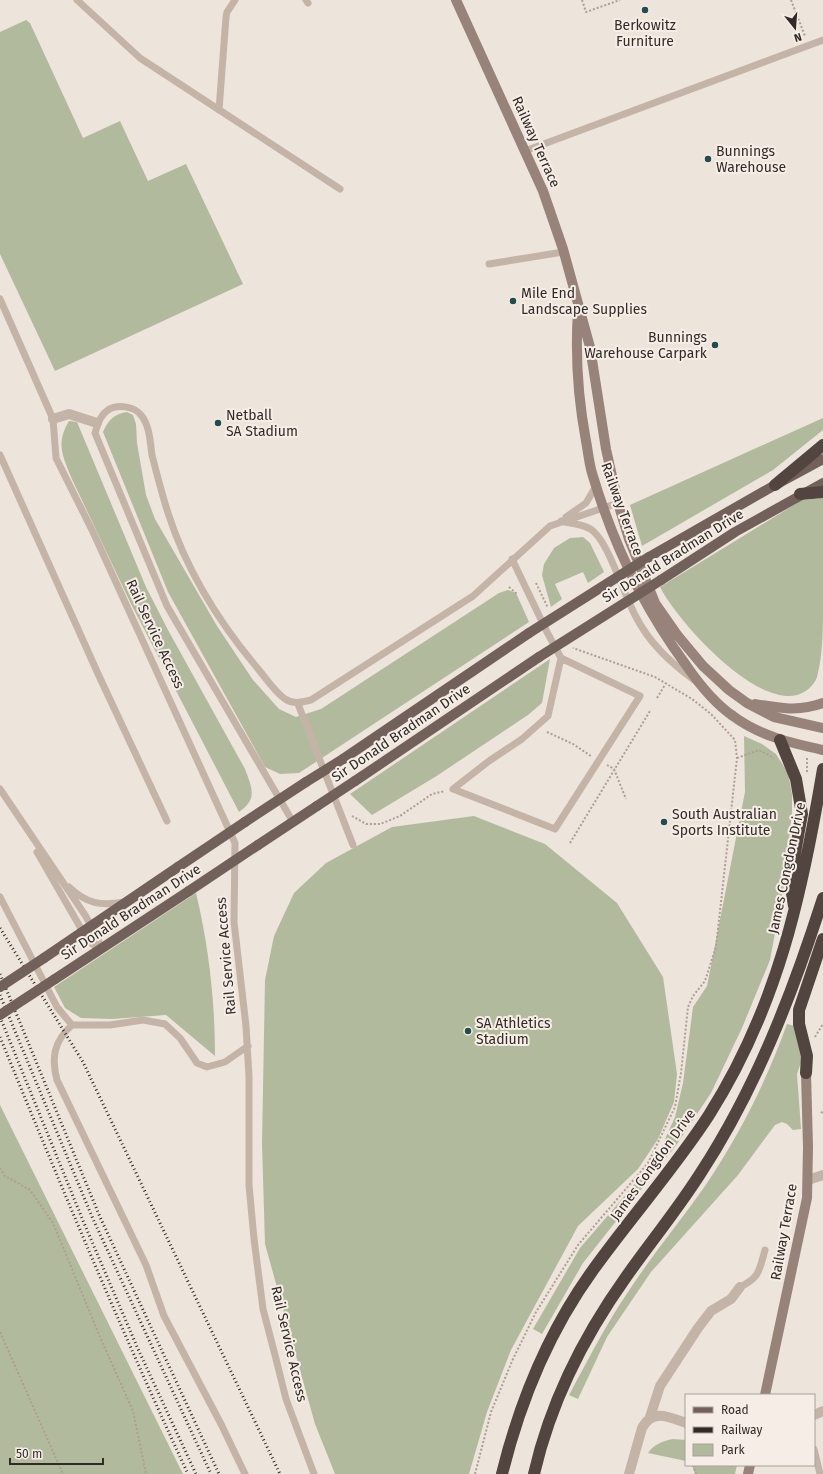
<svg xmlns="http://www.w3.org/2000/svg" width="823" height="1474" font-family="'Fira Sans',sans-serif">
	<rect width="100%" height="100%" fill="#ede4db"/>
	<path fill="#b2ba9d" d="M 26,20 L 30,23 L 83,138 L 120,121 L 148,181 L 186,164 L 243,284 L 55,371 L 0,254 L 0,32 Z
		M 127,412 L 133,415 L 136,424 L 137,443 L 146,495 L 155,519 L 217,626 L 253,680 L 279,709 L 296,717 L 321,709 L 499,593 L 508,590 L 516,593 L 529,622 L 299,773 L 280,774 L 265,767 L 168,592 L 103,432 C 108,421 113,414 127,412 Z
		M 823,418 L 823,430 L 773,470 L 642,546 L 630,505 Z
		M 69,421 L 77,422 L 146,587 L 168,630 L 245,769 C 252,788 258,799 239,812 L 131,604 L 71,477 C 62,455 56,443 69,421 Z
		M 823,498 C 823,534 823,569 823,605 C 823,628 823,655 817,677 C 814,686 805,693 797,695 C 754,706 678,622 660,587 L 802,500 Z
		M 583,537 L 590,543 L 604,572 L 588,583 L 583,572 L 555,584 L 562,599 L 551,607 L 542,575 L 544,564 L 554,548 L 570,538 Z
		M 550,659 L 542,703 L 528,715 L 435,777 L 372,815 L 350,794 Z
		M 744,736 L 762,744 L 776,754 L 788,773 L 792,794 L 792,812 L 784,885 L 770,960 L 742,1028 L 711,1093 L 677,1144 L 583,1263 L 542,1334 L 533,1329 L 580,1248 L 651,1165 L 662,1146 L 675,1117 L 683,1083 L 693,1007 L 707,986 L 745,792 Z
		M 474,816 L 545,844 L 617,903 L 663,977 L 677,1074 L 674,1102 L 658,1139 L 638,1169 L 578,1226 L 511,1350 L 487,1412 L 469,1474 L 335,1474 L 315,1424 L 265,1244 L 262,1144 L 265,980 L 274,936 L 294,893 L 326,863 L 392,827 Z
		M 196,893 C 209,947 215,1002 215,1056 L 166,1015 L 112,1019 L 81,1018 L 65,1008 L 54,987 Z
		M 787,1024 L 798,1027 L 805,1051 L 797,1074 L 801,1129 L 793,1130 L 787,1124 L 782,1122 L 775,1125 L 738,1175 L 651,1272 L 607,1337 L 578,1399 L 569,1395 C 588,1360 606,1324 628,1292 C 652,1255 680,1222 705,1186 C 739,1136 767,1080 787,1024 Z
		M 0,1105 L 183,1474 L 0,1474 Z
		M 673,1439 L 686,1440 L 686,1461 L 648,1453 C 654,1444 663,1441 673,1439 Z
		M 692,1465 L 737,1465 L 735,1474 L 695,1474 Z"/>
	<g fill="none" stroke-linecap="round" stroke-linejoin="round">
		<path stroke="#af9e93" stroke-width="2" stroke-dasharray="2 2" stroke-linecap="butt" d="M 582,0 L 586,12 L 620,0
			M 791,0 L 805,36
			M 536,583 L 548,608
			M 509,587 L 517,594
			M 657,698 L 666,683
			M 547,732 L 573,744 L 591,756
			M 737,758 L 759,750 L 774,758
			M 607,765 L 614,769 L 626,799
			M 807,772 L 807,758
			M 352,816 L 366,824 L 380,824 L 400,816 L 432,794 L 445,791
			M 570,843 L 650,711
			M 815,1037 L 823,1024
			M 821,1113 L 823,1111
			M 0,1168 L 5,1176 L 30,1190 L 53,1223 L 100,1337 L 133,1411 L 146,1474
			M 0,1332 L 63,1474
			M 693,1465 L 696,1474
			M 475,1474 L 491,1412 L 513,1359 L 536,1312 L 578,1245 L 648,1163 L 675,1107 L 681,1073 L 688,1007 L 693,996 L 705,981 L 716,947 L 737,758 L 735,740 L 711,714 L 692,699 L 655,677 L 573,648"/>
		<path stroke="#c4b4a8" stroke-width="7" d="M 77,0 L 140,58 L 340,189
			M 306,0 L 308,3
			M 219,110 L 226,17 L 227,12 L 235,0
			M 525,151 L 823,40
			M 489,264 L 563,252
			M 0,299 L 53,419 L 56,458 L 93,532 L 235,843 L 234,922 L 246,1026 L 249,1077 L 249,1185 L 254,1239 L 263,1309 L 275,1355 L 286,1399 L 314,1474
			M 0,455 L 99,676 L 167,821
			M 566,517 L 586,503 L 596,486
			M 561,521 C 572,524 587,524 595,533 C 609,546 625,596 635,615 C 649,643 670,662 694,680
			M 512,559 L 547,632 L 561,658 L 640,696 L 555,829 L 453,789 L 489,761 L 522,739 L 548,716 L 561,658
			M 298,704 L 353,845
			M 0,789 L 85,915 L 98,938 L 100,949
			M 293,822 L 167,606 L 95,433 C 97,425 100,415 108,410 C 117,404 134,406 141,415 C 150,426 150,442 152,455 C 157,475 162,494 168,513 C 187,572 220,624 259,670 C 267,680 275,692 285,699 C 294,705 302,702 311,700 L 473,596 L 550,526 L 618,503
			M 37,852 L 83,932 L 91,943 L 100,949
			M 69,887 C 87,904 100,906 125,902
			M 0,897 L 57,1007 L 72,1025 L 110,1025 L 143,1020 L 165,1024 L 180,1038 L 197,1063 L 207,1067 L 225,1062 L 248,1046
			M 72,1025 C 54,1041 51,1058 57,1080 L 146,1265 L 164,1316 L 221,1424 L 245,1474
			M 740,1287 C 760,1277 759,1271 765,1250
			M 814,1449 L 820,1474"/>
		<path stroke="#c4b4a8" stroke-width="10" d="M 53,419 L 69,414 L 97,423
			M 808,1180 L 823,1175
			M 814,1415 L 823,1411
			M 650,1417 L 660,1386 L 698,1328 L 711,1311 L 731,1299 L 740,1287
			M 629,1474 L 642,1428 C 653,1408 669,1417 686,1423"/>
		<path stroke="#97837a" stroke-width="10" d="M 456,0 L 543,191 L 563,249 L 590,347 L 606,449 L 618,503 L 629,539 L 655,603 L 678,636 L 703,666 L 729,690 L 747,703 L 774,717 L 823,728
			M 578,311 C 575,355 578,398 586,441 C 588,451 589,463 592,473 C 612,541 644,608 686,665 C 699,684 714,703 733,716 C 760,736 791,743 823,750
			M 755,704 C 778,708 800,712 823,703
			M 765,1395 L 807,1198 L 808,1147 L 806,1073
			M 748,1474 L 750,1465"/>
		<path stroke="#72615a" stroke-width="10" d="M 649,557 L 775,485 L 823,459
			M 661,580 L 735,532 L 823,483
			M 343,759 L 529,633
			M 355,781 L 539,657
			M 245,822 L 306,782
			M 258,845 L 317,806
			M 44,958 L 178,867
			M 55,979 L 189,891"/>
		<path stroke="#52443f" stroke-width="12" d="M 775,485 L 823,445
			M 800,494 L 823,492
			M 780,740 L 796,779 L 802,814 L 790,881 L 794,906
			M 806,1073 L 807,1056 L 799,1024 L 799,1010 L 823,939
			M 502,1474 C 520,1401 549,1331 593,1270 C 631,1217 674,1169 709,1115 C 778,1006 802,894 823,769
			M 534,1474 C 550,1404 584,1336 626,1277 C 650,1243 677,1210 700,1174 C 756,1088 792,995 823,898"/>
		<path stroke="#322a27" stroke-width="3" stroke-dasharray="1 3" stroke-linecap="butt" d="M 0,928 L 83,1062 L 280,1474
			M 0,974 L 100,1217 L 219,1474
			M 0,995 L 93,1219 L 211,1474
			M 0,1017 L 84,1223 L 138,1349 L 196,1474
			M 0,1037 C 60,1184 121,1330 188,1474"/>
		<path stroke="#72615a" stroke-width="10" d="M 529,633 L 649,557
			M 539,657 L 661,580
			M 306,782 L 343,759
			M 317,806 L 355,781
			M 178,867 L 245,822
			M 189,891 L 258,845
			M 0,987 L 44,958
			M 0,1015 L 55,979"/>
	</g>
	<g fill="#234c4d" stroke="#f6eee6" stroke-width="1.5">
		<circle cx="645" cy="10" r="4"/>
		<circle cx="708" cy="159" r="4"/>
		<circle cx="513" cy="301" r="4"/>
		<circle cx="715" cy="345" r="4"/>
		<circle cx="218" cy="423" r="4"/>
		<circle cx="664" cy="822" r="4"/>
		<circle cx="468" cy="1031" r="4"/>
	</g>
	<g text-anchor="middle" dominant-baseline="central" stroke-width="4" stroke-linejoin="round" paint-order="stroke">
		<g font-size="14" fill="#322a27" stroke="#f6eee6" text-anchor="start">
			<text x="645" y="25" text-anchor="middle">Berkowitz<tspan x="645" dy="16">Furniture</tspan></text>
			<text x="716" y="151">Bunnings<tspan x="716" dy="16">Warehouse</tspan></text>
			<text x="521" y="293">Mile End<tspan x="521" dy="16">Landscape Supplies</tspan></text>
			<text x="707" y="337" text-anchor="end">Bunnings<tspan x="707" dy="16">Warehouse Carpark</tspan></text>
			<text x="226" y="415">Netball<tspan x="226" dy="16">SA Stadium</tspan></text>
			<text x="672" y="814">South Australian<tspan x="672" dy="16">Sports Institute</tspan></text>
			<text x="476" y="1023">SA Athletics<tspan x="476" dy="16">Stadium</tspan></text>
		</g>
		<g font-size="14" fill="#322a27" stroke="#f6eee6">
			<text transform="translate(536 142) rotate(66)">Railway Terrace</text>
			<text transform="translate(622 509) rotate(70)">Railway Terrace</text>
			<text transform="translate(673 556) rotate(-32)">Sir Donald Bradman Drive</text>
			<text transform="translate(155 634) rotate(65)">Rail Service Access</text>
			<text transform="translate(401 733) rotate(-34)">Sir Donald Bradman Drive</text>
			<text transform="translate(787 868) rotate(-78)">James Congdon Drive</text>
			<text transform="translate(131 912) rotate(-33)">Sir Donald Bradman Drive</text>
			<text transform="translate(226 956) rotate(-95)">Rail Service Access</text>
			<text transform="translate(653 1165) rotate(-54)">James Congdon Drive</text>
			<text transform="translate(784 1232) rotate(-80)">Railway Terrace</text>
			<text transform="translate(289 1344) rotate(77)">Rail Service Access</text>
		</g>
	</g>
	<rect x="685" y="1394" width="130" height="72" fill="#f6eee6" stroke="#a8a09a"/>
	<rect x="693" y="1407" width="20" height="6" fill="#72615a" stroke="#a8a09a"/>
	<text x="721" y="1414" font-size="12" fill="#322a27">Road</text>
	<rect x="693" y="1427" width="20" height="6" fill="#322a27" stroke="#a8a09a"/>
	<text x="721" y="1434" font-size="12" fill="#322a27">Railway</text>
	<rect x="693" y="1444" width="20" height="12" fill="#b2ba9d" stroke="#a8a09a"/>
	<text x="721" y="1454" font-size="12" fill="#322a27">Park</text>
	<g transform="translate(795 28) rotate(163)" stroke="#f6eee6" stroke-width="3" paint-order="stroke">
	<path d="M0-3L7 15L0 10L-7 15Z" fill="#322a27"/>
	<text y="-6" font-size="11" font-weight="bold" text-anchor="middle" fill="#322a27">N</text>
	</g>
	<path d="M10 1458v6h93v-6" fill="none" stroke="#322a27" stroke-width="2"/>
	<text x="16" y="1458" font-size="12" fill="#322a27" stroke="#f6eee6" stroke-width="3" paint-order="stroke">50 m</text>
</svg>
